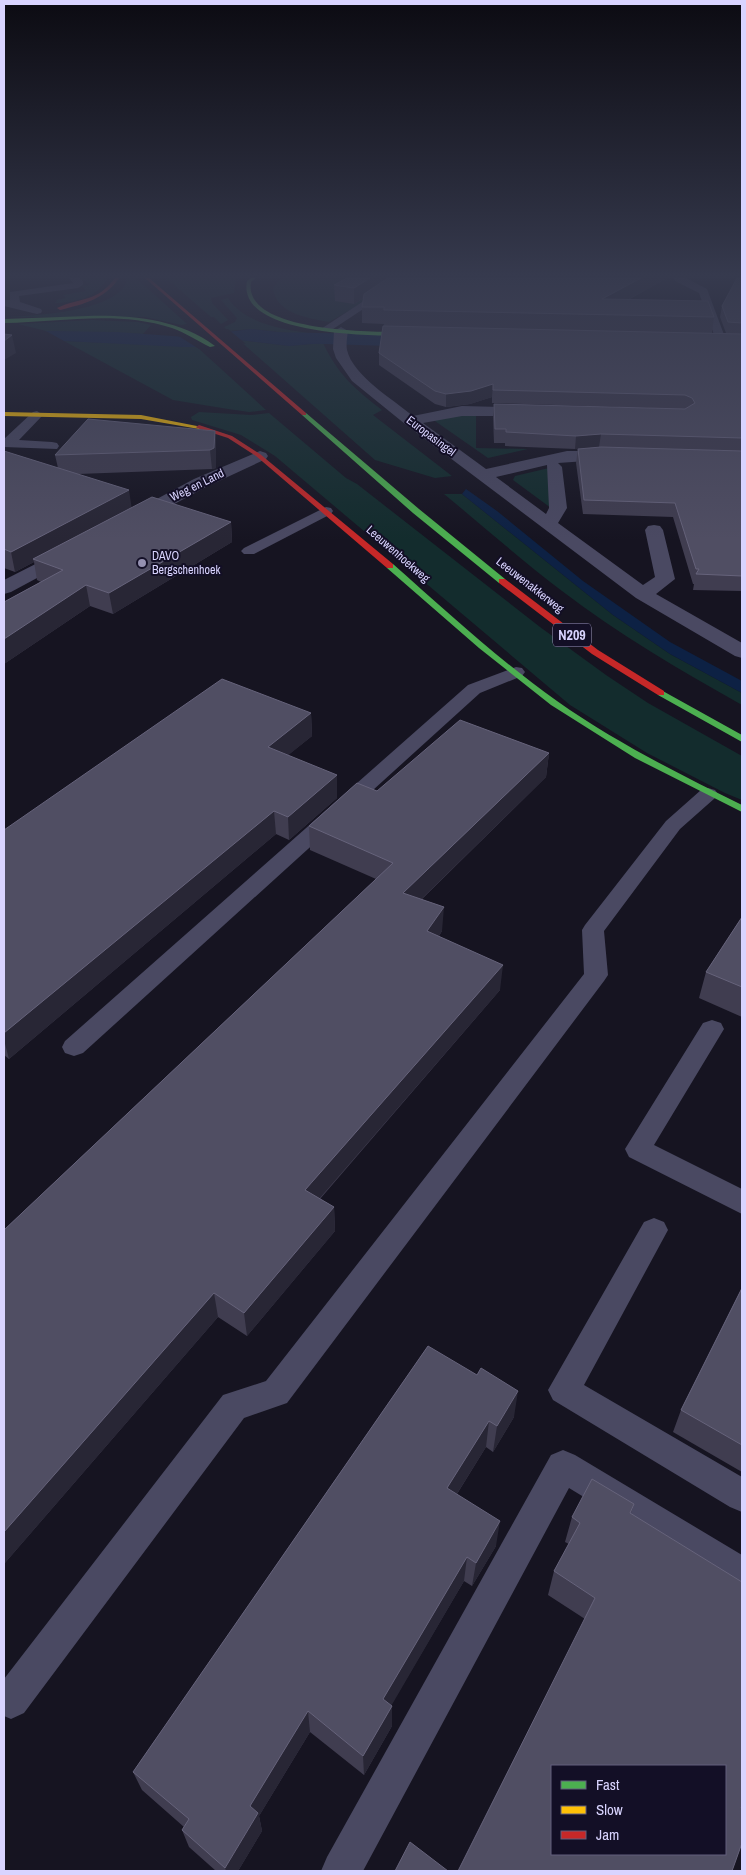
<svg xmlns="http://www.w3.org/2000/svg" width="746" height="1875" font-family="'Archivo Narrow',sans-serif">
	<rect width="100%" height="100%" fill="#161421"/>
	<path fill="#132c2d" d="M 80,278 L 107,278 C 100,297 73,303 54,303 L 58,301 L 56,300 L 66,298 L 63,295 L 86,291 L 82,286 L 89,285 L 89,283 Z
		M 127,278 L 136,278 L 187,324 L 181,325 L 145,317 L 5,317 C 30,316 123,312 127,278 Z
		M 166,278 L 236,278 L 234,293 L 211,298 L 212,303 L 228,320 L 221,324 L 214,317 L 211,317 Z
		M 281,278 L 320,278 L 316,279 L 391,278 L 357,306 L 329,322 C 308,318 276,314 273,288 Z
		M 228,298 C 242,320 272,327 296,331 C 305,333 318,333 324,340 L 314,336 L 251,329 L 228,331 L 224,327 L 235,322 L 237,318 L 221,300 Z
		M 92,320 L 138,322 L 151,325 L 143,334 L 46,331 L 18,324 Z
		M 239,340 L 289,346 L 323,343 C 339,376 354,388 382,410 L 373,415 L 452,476 L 435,478 L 375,460 Z
		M 64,341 L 197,347 L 266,410 L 249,412 L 228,409 L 173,400 Z
		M 199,412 L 251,415 L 269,413 L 346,478 L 357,484 L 540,627 L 606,675 L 648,703 L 742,756 L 742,800 L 725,793 L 647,753 L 570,705 L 275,456 L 241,435 L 192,420 L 191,417 Z
		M 476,413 L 476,448 L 528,449 L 488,458 L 432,419 Z
		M 549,468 L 551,508 L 513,480 L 515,476 Z
		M 444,494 L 462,494 L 613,615 L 670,654 L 742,693 L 742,705 C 680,670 618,634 562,591 C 521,560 483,526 444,494 Z"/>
	<path fill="#0d2144" d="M 251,329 L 314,336 L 324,340 L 323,343 L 289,346 L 239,340 L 197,347 L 183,347 L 64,341 L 46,331 L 117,332 L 186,337 Z
		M 466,489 L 497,511 L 583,581 L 670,642 L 742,681 L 742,693 L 670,654 L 613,615 L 462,494 Z"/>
	<path fill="#161421" d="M 228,329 L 246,344 L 239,343 L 199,349 L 177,335 Z"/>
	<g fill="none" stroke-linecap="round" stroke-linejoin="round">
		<path fill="#0d2144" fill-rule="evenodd" d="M 268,332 L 422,335 L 429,337 L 431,341 L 429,345 L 422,347 L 261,342 L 259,338 L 261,334 Z"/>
		<path fill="#4a4962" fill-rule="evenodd" d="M 69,278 L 80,278 L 83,281 L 83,285 L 78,288 L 19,296 L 20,302 L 41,309 L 42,311 L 41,313 L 37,314 L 4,306 L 4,300 L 10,300 L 10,292 L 73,283 Z
			M 674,278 L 686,278 L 707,289 L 726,340 L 725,342 L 721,343 L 716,340 L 699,293 L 675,281 Z
			M 388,285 L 392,286 L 392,290 L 330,331 L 322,331 L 321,329 Z
			M 37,411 L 43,415 L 19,440 L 52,442 L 57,443 L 59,446 L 57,449 L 4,447 L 4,439 L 33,412 Z
			M 326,507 L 331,508 L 333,511 L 331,514 L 254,554 L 244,554 L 241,551 L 244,548 Z
			M 516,667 L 522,668 L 525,672 L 522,676 L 480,693 L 83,1053 L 74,1056 L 65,1053 L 62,1047 L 65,1041 L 468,685 Z
			M 708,788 L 715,790 L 718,794 L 715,798 L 680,829 L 604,931 L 608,975 L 604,981 L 287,1403 L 244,1418 L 24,1713 L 11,1719 L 4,1716 L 4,1679 L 223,1395 L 266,1381 L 584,974 L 582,930 L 585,925 L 666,821 L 701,790 Z
			M 712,1020 L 721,1023 L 724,1029 L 654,1145 L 742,1189 L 742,1214 L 629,1157 L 625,1149 L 703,1023 Z
			M 654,1218 L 664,1222 L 668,1230 L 584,1385 L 742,1477 L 742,1512 L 730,1507 L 553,1400 L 548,1390 L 644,1222 Z
			M 563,1450 L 575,1455 L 742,1555 L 742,1591 L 730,1586 L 569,1488 L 363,1871 L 321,1871 L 327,1857 L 551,1455 Z"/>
		<path fill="#4a4962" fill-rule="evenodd" d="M 341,327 L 348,331 C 347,337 346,345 347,350 C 353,376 394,400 413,416 L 462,406 L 535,408 L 538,411 L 535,414 L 530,416 L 462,416 L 423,423 L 486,469 L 567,451 L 621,451 L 623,454 L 621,457 L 615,459 L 558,463 L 562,467 L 567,508 L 558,523 L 643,585 L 655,577 L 645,530 L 648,526 L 654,525 L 660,526 L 663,530 L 675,579 L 656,594 L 742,643 L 742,658 L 735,656 L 636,598 L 405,424 L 352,381 L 336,358 L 333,349 L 334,331 ZM 547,465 L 549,508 L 546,514 L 496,477 Z
			M 260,451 L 266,453 L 268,456 L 266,459 L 206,487 L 139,523 L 133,524 L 127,523 L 124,519 L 127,515 L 194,479 Z
			M 69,547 L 76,549 L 78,553 L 76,557 L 11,592 L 4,594 L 4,580 Z"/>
		<path fill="#4caf50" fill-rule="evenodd" d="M 251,278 L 256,278 L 251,282 C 242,335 385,332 418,332 L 421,334 L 418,336 C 383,336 236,338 247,281 Z
			M 88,316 C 131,315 179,319 215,346 L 210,347 C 198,341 186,333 172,328 C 118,310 59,322 4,323 L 4,319 Z
			M 302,413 L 306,413 L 419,509 L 505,579 L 505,583 L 499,583 L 413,513 L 302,415 Z
			M 387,564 L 393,564 C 446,611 499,660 557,701 C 615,742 679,774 742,805 L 742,812 L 635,758 L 551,705 L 479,648 L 387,568 Z
			M 661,690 L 742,735 L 742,742 L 658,695 L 658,691 Z"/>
		<path fill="#ffc107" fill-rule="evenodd" d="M 4,412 L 141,415 L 202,427 L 199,429 L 141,419 L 4,416 Z"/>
		<path fill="#c62828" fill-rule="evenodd" d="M 115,278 L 119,278 C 105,299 84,304 60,310 L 57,308 C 80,297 97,303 115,278 Z
			M 145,278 L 149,278 L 306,413 L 306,415 L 302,415 Z
			M 199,425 L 232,436 L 260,454 L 393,564 L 393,568 L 387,568 L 256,456 L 228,438 L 197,428 L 196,427 Z
			M 499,579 L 505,579 L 598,650 L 664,691 L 664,695 L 658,695 L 592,654 L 499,583 Z"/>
	</g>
	<path fill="#403d50" d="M 347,278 L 667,278 L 628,300 L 714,317 L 712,333 L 726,333 L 720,317 L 722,306 L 742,278 L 742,591 L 693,590 L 694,584 L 693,584 L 673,517 L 583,514 L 576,463 L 578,449 L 599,447 L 575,449 L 505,446 L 505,443 L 494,443 L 493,417 L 494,404 L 684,409 L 492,403 L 492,397 L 470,404 L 446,407 L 435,404 L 379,365 L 379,353 L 384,324 L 362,323 L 362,307 L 364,298 L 354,304 L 335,301 L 334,285 Z
		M 215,431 L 216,450 L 216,468 L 212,469 L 78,474 L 132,508 L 231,522 L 232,542 L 113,614 L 90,606 L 4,664 L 4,602 L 41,582 L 37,580 L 34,562 L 15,572 L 4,568 L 4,451 L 58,468 L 55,455 Z
		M 311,713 L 312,736 L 288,755 L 337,798 L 289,840 L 276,834 L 9,1059 L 4,1055 L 4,830 Z
		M 549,753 L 546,777 L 422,899 L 442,931 L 439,936 L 500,990 L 320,1199 L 334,1207 L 335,1231 L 247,1336 L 218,1317 L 4,1564 L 4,1230 L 376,879 L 310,850 L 309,826 L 377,791 Z
		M 742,917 L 742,1017 L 699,998 L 706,972 Z
		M 742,1288 L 742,1472 L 673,1432 L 681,1410 Z
		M 428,1346 L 514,1417 L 493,1452 L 486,1447 L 457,1494 L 496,1546 L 472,1586 L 464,1581 L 391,1705 L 392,1706 L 392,1726 L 364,1775 L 310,1732 L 259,1816 L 262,1831 L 238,1871 L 216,1871 L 189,1847 L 182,1830 L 184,1827 L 142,1790 L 133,1772 Z
		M 634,1504 L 631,1513 L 741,1808 L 585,1619 L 548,1595 L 554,1571 L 569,1544 L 565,1542 L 572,1517 Z"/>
	<path fill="#282635" d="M 370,278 L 394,278 L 354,304 L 354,288 Z
		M 641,278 L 667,278 L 600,315 L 602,299 Z
		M 12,335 L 16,353 L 4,360 L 4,341 Z
		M 493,384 L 492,397 L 470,404 L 446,407 L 446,394 Z
		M 215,431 L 216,450 L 216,468 L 212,469 L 210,450 Z
		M 601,434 L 599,447 L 575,449 L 576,436 Z
		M 129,490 L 132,510 L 33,559 L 34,562 L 15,572 L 11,552 Z
		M 231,522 L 232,542 L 113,614 L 109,593 Z
		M 86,585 L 90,606 L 4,664 L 4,639 Z
		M 311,713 L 312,736 L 270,770 L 268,747 Z
		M 549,753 L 546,777 L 403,917 L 403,893 Z
		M 337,775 L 337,798 L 289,840 L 288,817 Z
		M 274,811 L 276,834 L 9,1059 L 4,1040 L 4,1033 Z
		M 444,907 L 442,931 L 426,955 L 427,931 Z
		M 503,965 L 500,990 L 306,1214 L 305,1190 Z
		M 334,1207 L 335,1231 L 247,1336 L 244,1313 Z
		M 214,1293 L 218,1317 L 4,1564 L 4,1532 Z
		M 518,1391 L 514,1417 L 493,1452 L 497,1426 Z
		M 489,1421 L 486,1447 L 445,1513 L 447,1488 Z
		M 500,1521 L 496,1546 L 472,1586 L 476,1563 Z
		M 467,1557 L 464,1581 L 383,1720 L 383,1699 Z
		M 392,1706 L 392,1726 L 364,1775 L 363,1756 Z
		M 308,1711 L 310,1732 L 259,1816 L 262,1831 L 238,1871 L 226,1871 L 225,1868 L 250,1806 Z"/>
	<path fill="#504e63" stroke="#66637b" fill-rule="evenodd" d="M 347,278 L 370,278 L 354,288 L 334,285 Z
		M 388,278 L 641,278 L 602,299 L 708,301 L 714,317 L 384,310 L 384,307 L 362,307 L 364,294 Z
		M 737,278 L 742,278 L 742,323 L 728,322 L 722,306 Z
		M 383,326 L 742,334 L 742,438 L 601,434 L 576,436 L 506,432 L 506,429 L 495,429 L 494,404 L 685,409 L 695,403 L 692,398 L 685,395 L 493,390 L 493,384 L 471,391 L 446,394 L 435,391 L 379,353 Z
		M 4,334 L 12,335 L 4,341 Z
		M 88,419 L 215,431 L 214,448 L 210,450 L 55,455 Z
		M 601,447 L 742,451 L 742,576 L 696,574 L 699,569 L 696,569 L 675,503 L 584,500 L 578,449 Z
		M 4,451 L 129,490 L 11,552 L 4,549 Z
		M 152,497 L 231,522 L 109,593 L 86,585 L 4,639 L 4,602 L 63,570 L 33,559 Z
		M 222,679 L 311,713 L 268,747 L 337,775 L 288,817 L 274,811 L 4,1033 L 4,830 Z
		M 460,720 L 549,753 L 403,893 L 444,907 L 427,931 L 503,965 L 305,1190 L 334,1207 L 244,1313 L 214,1293 L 4,1532 L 4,1230 L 393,863 L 309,826 L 357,783 L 377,791 Z
		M 742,917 L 742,987 L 706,972 Z
		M 742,1288 L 742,1445 L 681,1410 Z
		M 428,1346 L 477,1375 L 481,1368 L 518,1391 L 497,1426 L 489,1421 L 447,1488 L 500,1521 L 476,1563 L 467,1557 L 383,1699 L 392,1706 L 363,1756 L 308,1711 L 250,1806 L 258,1813 L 225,1868 L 182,1830 L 189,1819 L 133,1772 Z
		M 592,1479 L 634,1504 L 630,1513 L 742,1582 L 742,1806 L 741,1808 L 742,1809 L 742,1843 L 732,1871 L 458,1871 L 595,1598 L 554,1571 L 580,1523 L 572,1517 ZM 552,1766 L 725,1766 L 725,1854 L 552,1854 Z
		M 410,1842 L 448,1871 L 395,1871 Z"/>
	<linearGradient id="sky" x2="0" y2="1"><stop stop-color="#0c0b12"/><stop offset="0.51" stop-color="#363a4e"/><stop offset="1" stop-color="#363a4e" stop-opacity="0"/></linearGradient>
	<rect width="746" height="540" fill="url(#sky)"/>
	<circle fill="#9591b1" stroke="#130f26" stroke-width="2" cx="142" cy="563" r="5"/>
	<g text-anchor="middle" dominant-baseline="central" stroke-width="4" stroke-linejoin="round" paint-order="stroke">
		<g font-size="12" fill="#d9d4ff" stroke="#130f26">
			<text transform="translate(431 436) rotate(37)">Europasingel</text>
			<text transform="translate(197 485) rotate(-26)">Weg en Land</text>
			<text transform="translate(398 554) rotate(41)">Leeuwenhoekweg</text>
			<text transform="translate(530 585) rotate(38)">Leeuwenakkerweg</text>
		</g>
		<g font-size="12" fill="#d9d4ff" stroke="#130f26" text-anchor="start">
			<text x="152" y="556">DAVO<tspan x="152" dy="14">Bergschenhoek</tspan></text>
		</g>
		<rect fill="#130f26" stroke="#9e99be" stroke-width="1" x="553" y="623.5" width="38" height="23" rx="4"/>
		<g font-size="14" font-weight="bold" fill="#d9d4ff">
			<text x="572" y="635">N209</text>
		</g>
	</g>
	<rect width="746" height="1875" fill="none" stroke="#d9d4ff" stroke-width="10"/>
	<rect x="551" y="1765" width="175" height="90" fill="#130f26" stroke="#625e7d"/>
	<rect x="561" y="1781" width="25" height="8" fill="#4caf50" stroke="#625e7d"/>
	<text x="596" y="1790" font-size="15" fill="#d9d4ff">Fast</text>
	<rect x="561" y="1806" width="25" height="8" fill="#ffc107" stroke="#625e7d"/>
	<text x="596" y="1815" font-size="15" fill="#d9d4ff">Slow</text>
	<rect x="561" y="1831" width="25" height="8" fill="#c62828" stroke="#625e7d"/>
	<text x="596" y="1840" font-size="15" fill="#d9d4ff">Jam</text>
</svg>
